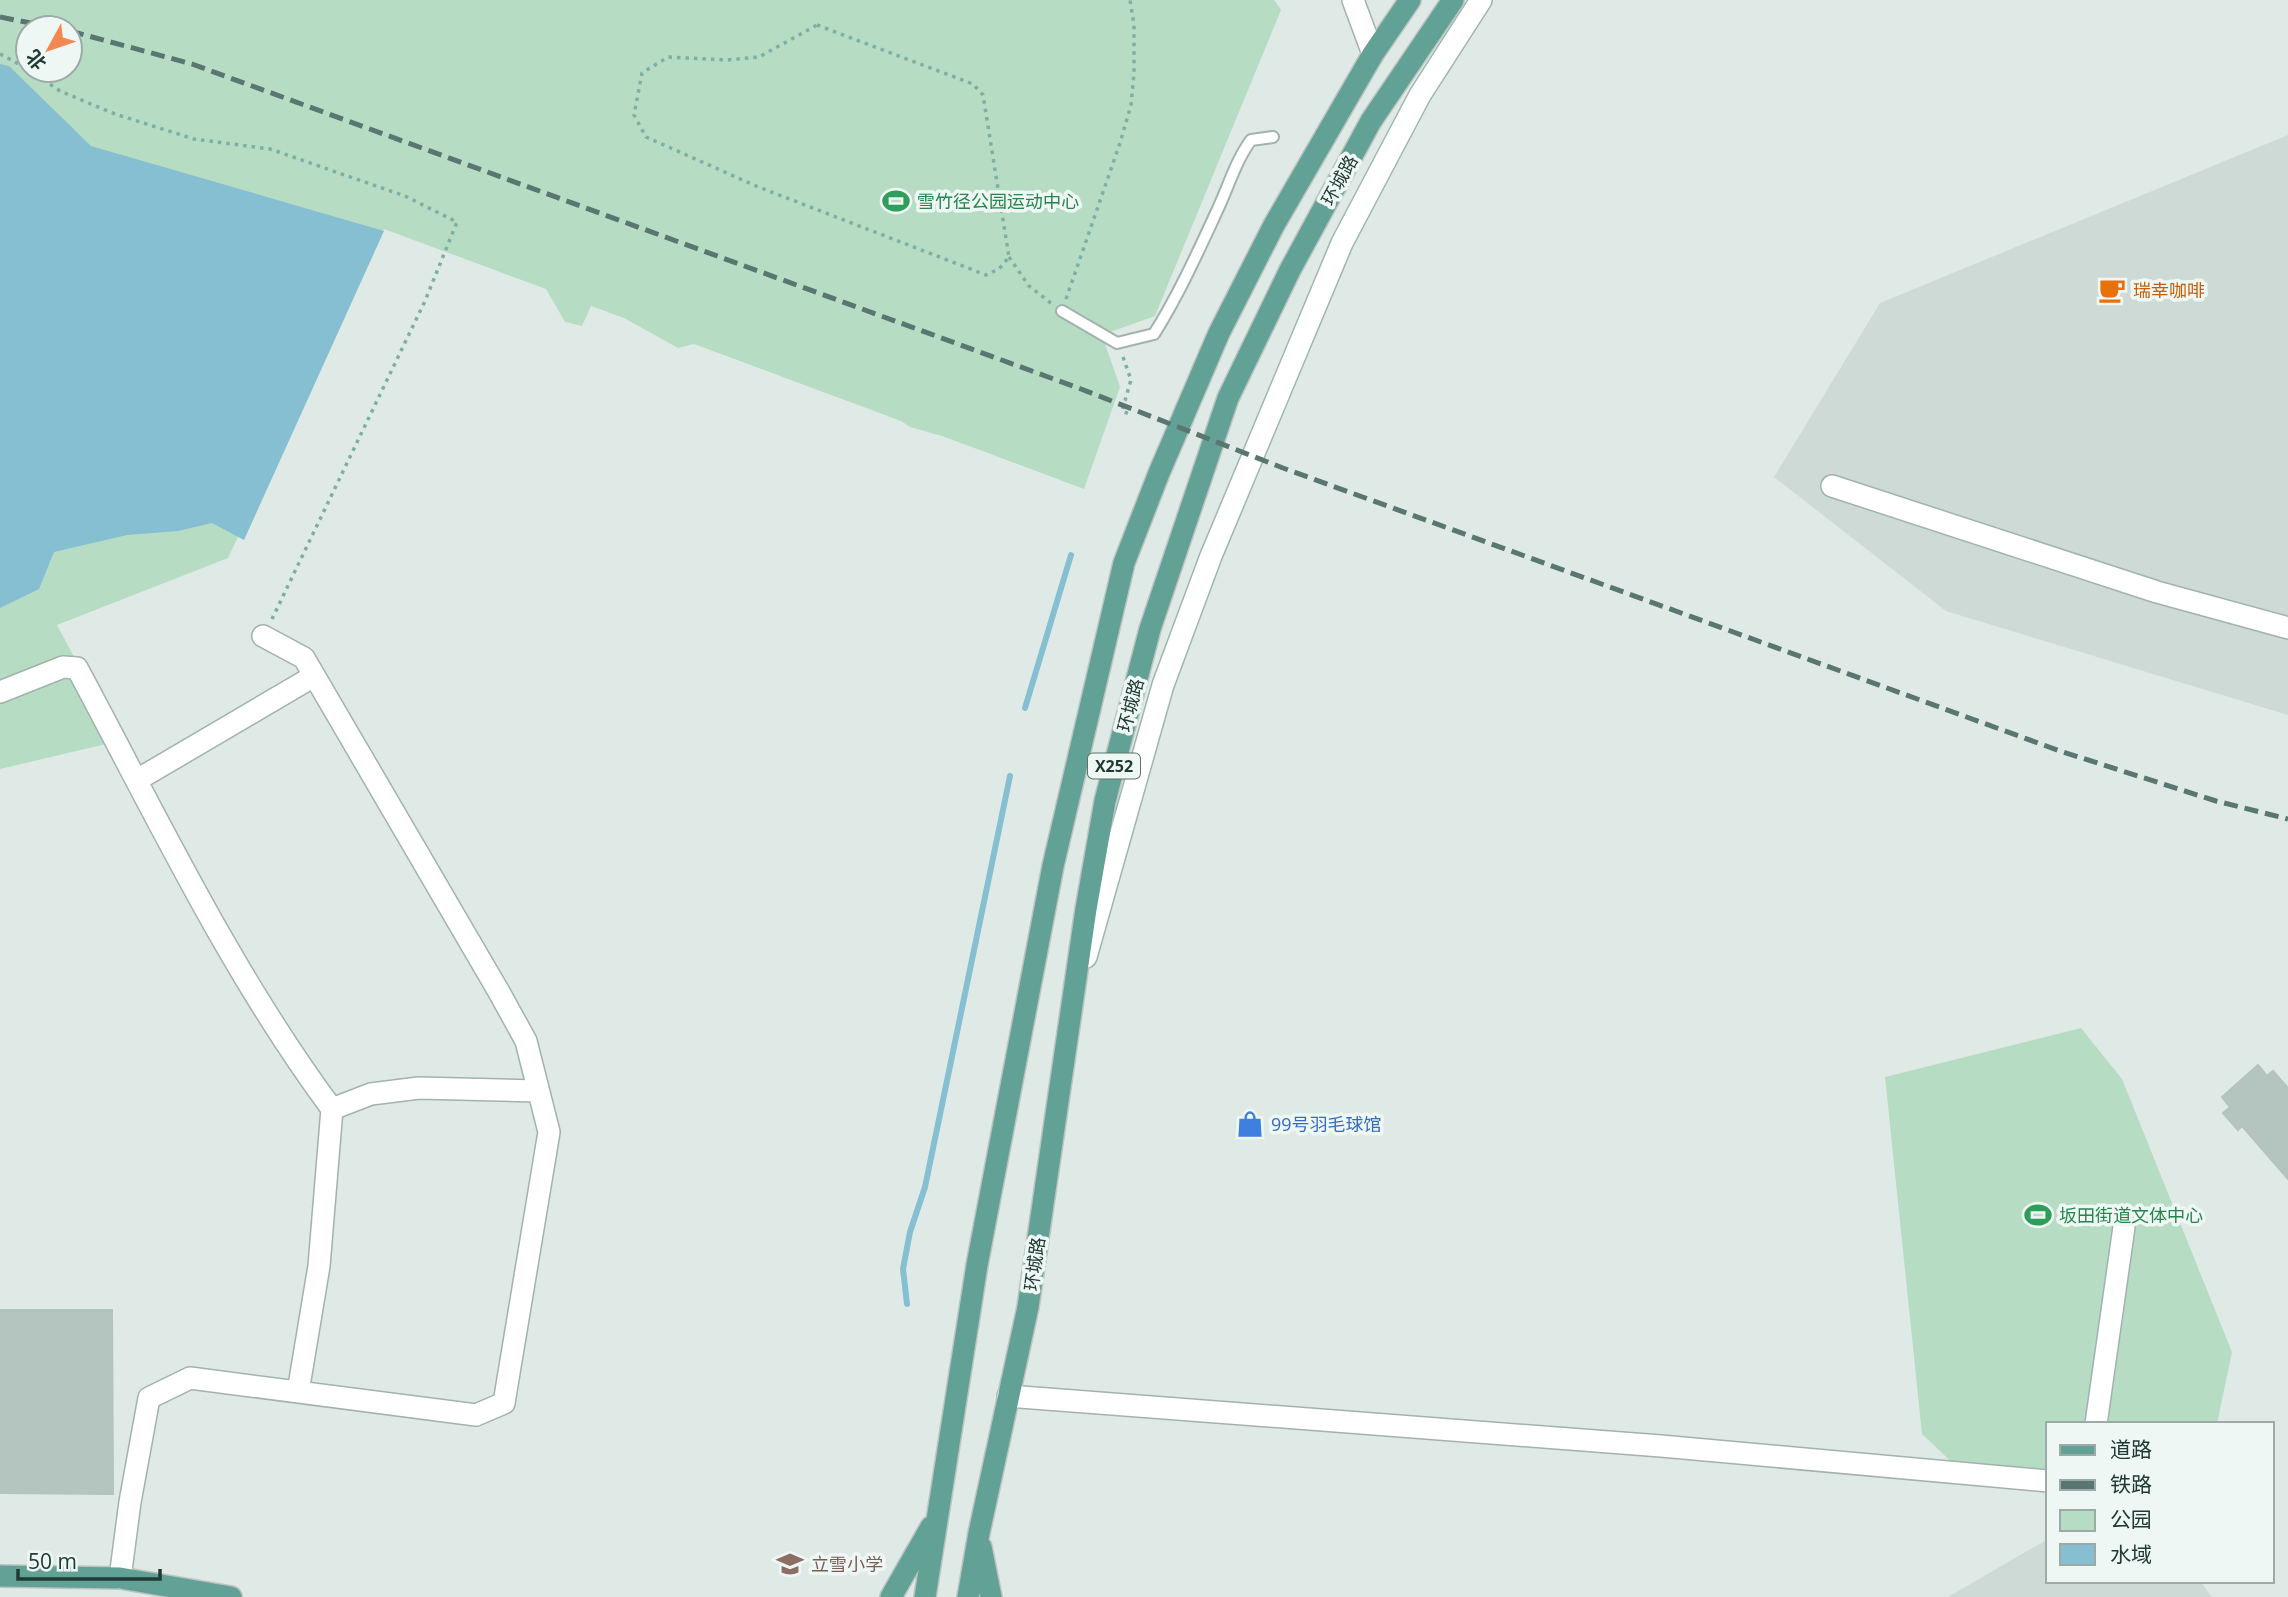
<svg xmlns="http://www.w3.org/2000/svg" width="2288" height="1597" font-family="'Open Sans','Noto Sans SC',sans-serif">
	<rect width="100%" height="100%" fill="#dfeae6"/>
	<path fill="#cddad5" d="M 2288,135 L 2288,715 L 1946,611 L 1774,477 L 1880,303 Z
		M 2048,1539 L 2048,1581 L 2200,1581 L 2212,1597 L 1948,1597 Z"/>
	<path fill="#b7dcc4" fill-rule="evenodd" d="M 0,0 L 1274,0 L 1281,10 L 1155,316 L 1102,335 L 1120,387 L 1084,489 L 942,436 L 910,427 L 901,421 L 694,344 L 678,348 L 624,318 L 591,306 L 582,326 L 565,322 L 546,289 L 384,229 L 228,558 L 57,625 L 119,741 L 0,769 ZM 28,28 L 70,28 L 70,70 L 28,70 Z
		M 2081,1028 L 2122,1079 L 2232,1352 L 2217,1424 L 2048,1424 L 2048,1485 L 1977,1486 L 1922,1434 L 1885,1077 Z"/>
	<path fill="#85bfd1" d="M 0,64 L 9,66 L 91,146 L 384,231 L 244,540 L 212,523 L 178,531 L 127,535 L 54,552 L 39,589 L 0,608 Z"/>
	<g fill="none" stroke-linecap="round" stroke-linejoin="round">
		<path stroke="#85bfd1" stroke-width="6" d="M 1025,708 L 1071,555
			M 907,1304 L 903,1269 L 910,1232 L 925,1187 L 1010,776"/>
	</g>
	<path fill="#b4c5bf" stroke="#b1c4be" stroke-width="2" d="M 2258,1065 L 2267,1076 L 2273,1071 L 2288,1088 L 2288,1179 L 2242,1126 L 2238,1130 L 2223,1113 L 2230,1107 L 2222,1097 Z
		M 0,1310 L 112,1310 L 113,1494 L 0,1493 Z"/>
	<g fill="none" stroke-linecap="round" stroke-linejoin="round">
		<defs>
			<path id="service" d="M 1062,311 L 1117,343 L 1154,334 C 1178,296 1197,254 1216,213 C 1228,188 1235,162 1251,140 L 1273,137"/>
			<path id="minor" d="M 1353,0 L 1373,54
				M 1832,486 L 2157,592 L 2288,628
				M 0,692 L 63,667 L 77,668 C 157,817 231,973 332,1109 L 319,1266 L 298,1392
				M 137,780 L 314,676
				M 332,1109 L 371,1094 L 419,1088 L 538,1091
				M 1008,1396 L 1661,1446 L 2048,1481
				M 2096,1424 L 2124,1227
				M 120,1578 L 130,1502 L 149,1398 L 190,1378 L 476,1415 L 504,1403 L 549,1132 L 526,1041 L 499,992 L 304,658 L 263,636"/>
			<path id="secondary" d="M 1086,957 L 1163,685 L 1211,556 L 1342,243 L 1420,95 L 1481,0"/>
			<path id="primary" d="M 981,1547 L 991,1597
				M 0,1576 L 120,1578 L 231,1597
				M 891,1597 L 931,1527
				M 925,1597 L 977,1265 L 1053,866 L 1124,563 L 1159,473 L 1219,333 L 1274,225 L 1373,54 L 1410,0
				M 968,1597 L 979,1533 L 1028,1307 L 1086,909 L 1105,801 L 1150,629 L 1228,398 L 1290,270 L 1371,121 L 1453,0"/>
		</defs>
		<use href="#service" stroke="#a2b2ad" stroke-width="14"/>
		<use href="#minor" stroke="#a2b2ad" stroke-width="24"/>
		<use href="#secondary" stroke="#9eb6af" stroke-width="24"/>
		<use href="#primary" stroke="#bcc4c2" stroke-width="24"/>
		<path stroke="#7eafa3" stroke-width="3.5" stroke-dasharray="3.5 5" stroke-linecap="butt" d="M 817,25 L 973,84 L 983,95 L 1009,257 L 999,269 L 986,275 L 756,186 L 646,137 L 634,115 L 642,73 L 668,57 L 727,60 L 759,57 Z
			M 0,54 L 28,69
			M 29,70 L 60,91 L 115,114 L 194,139 L 270,149 L 405,196 L 457,222 L 425,301 L 272,619
			M 1009,257 L 1029,286 L 1052,304
			M 1066,299 L 1120,143 L 1131,105 L 1134,73 L 1134,25 L 1130,0
			M 1123,357 L 1131,380 L 1122,411 L 1132,415"/>
		<use href="#service" stroke="#fff" stroke-width="10"/>
		<use href="#minor" stroke="#fff" stroke-width="21"/>
		<use href="#secondary" stroke="#fff" stroke-width="21"/>
		<use href="#primary" stroke="#62a196" stroke-width="21"/>
		<path stroke="#5a7671" stroke-width="5" stroke-dasharray="14 7" stroke-linecap="butt" d="M 0,17 L 56,28
			M 70,31 L 192,64 L 1081,389 L 1283,468 L 2060,751 L 2216,801 L 2288,819"/>
	</g>
	<defs>
		<symbol id="stadium-bare" viewBox="-9 -9 18 18"><path d="M0-5a6.5 5 0 1 0 0 10a6.5 5 0 1 0 0-10ZM-3.5-1.8h7v3.6h-7Z" fill="#2e9e5b" stroke="#eff7f4" stroke-width="2.5" paint-order="stroke"/></symbol>
		<symbol id="cafe-bare" viewBox="-9 -9 18 18"><path d="M-5.5-4.5H6V0H3Q3 3.5 0 3.5H-2.5Q-5.5 3.5-5.5 0ZM3-3.2v2h1.7v-2ZM-6 4.5H4V6H-6Z" fill="#e8710a" stroke="#eff7f4" stroke-width="2.5" paint-order="stroke"/></symbol>
		<symbol id="shop-bare" viewBox="-9 -9 18 18"><path d="M-5-2.5h2.3a2.7 3.5 0 0 1 5.4 0H5L5.5 6h-11ZM-1.5-2.5h3a1.5 2.3 0 0 0-3 0Z" fill="#3f7fe0" stroke="#eff7f4" stroke-width="2.5" paint-order="stroke"/></symbol>
		<symbol id="school-bare" viewBox="-9 -9 18 18"><path d="M0-5L7-2L0 1L-7-2ZM-4 1L0 2.5L4 1V4Q0 6-4 4Z" fill="#8d6e63" stroke="#eff7f4" stroke-width="2.5" paint-order="stroke"/></symbol>
	</defs>
	<g fill-rule="evenodd">
		<use href="#stadium-bare" x="877" y="182" width="38" height="38"/>
		<use href="#cafe-bare" x="2093" y="271" width="38" height="38"/>
		<use href="#shop-bare" x="1231" y="1105" width="38" height="38"/>
		<use href="#stadium-bare" x="2019" y="1196" width="38" height="38"/>
		<use href="#school-bare" x="771" y="1545" width="38" height="38"/>
	</g>
	<g text-anchor="middle" dominant-baseline="central" stroke-width="7" stroke-linejoin="round" paint-order="stroke">
		<rect fill="#eff7f4" stroke="#5e736e" stroke-width="2" x="1088" y="753.5" width="52" height="25" rx="5"/>
		<g font-size="16" font-weight="bold" fill="#203a35">
			<text x="1114" y="766">X252</text>
		</g>
		<g font-size="18" fill="#203a35" stroke="#eff7f4">
			<text transform="translate(1339 180) rotate(-61)">环城路</text>
			<text transform="translate(1130 705) rotate(-75)">环城路</text>
			<text transform="translate(1034 1264) rotate(-82)">环城路</text>
		</g>
		<g font-size="18" fill="#27864d" stroke="#eff7f4" text-anchor="start">
			<text x="917" y="201">雪竹径公园运动中心</text>
			<text x="2059" y="1215">坂田街道文体中心</text>
		</g>
		<g font-size="18" fill="#c56008" stroke="#eff7f4" text-anchor="start">
			<text x="2133" y="290">瑞幸咖啡</text>
		</g>
		<g font-size="18" fill="#366cbe" stroke="#eff7f4" text-anchor="start">
			<text x="1271" y="1124">99号羽毛球馆</text>
		</g>
		<g font-size="18" fill="#785e54" stroke="#eff7f4" text-anchor="start">
			<text x="811" y="1564">立雪小学</text>
		</g>
	</g>
	<rect x="2046" y="1422" width="228" height="161" fill="#eff7f4" stroke="#9caba8" stroke-width="2"/>
	<rect x="2060" y="1445" width="35" height="10" fill="#62a196" stroke="#9caba8" stroke-width="2"/>
	<text x="2110" y="1457" font-size="21" fill="#203a35">道路</text>
	<rect x="2060" y="1480" width="35" height="10" fill="#5a7671" stroke="#9caba8" stroke-width="2"/>
	<text x="2110" y="1492" font-size="21" fill="#203a35">铁路</text>
	<rect x="2060" y="1510" width="35" height="21" fill="#b7dcc4" stroke="#9caba8" stroke-width="2"/>
	<text x="2110" y="1527" font-size="21" fill="#203a35">公园</text>
	<rect x="2060" y="1544" width="35" height="21" fill="#85bfd1" stroke="#9caba8" stroke-width="2"/>
	<text x="2110" y="1562" font-size="21" fill="#203a35">水域</text>
	<g transform="translate(49 49) rotate(230)"><circle r="33" fill="#eff7f4" stroke="#9caba8" stroke-width="2"/>
	<path d="M0-5L12 26L0 18L-12 26Z" fill="#f48853"/>
	<text y="-10" font-size="19" font-weight="bold" text-anchor="middle" fill="#203a35">北</text>
	</g>
	<path d="M18 1569v10h142v-10" fill="none" stroke="#203a35" stroke-width="3.5"/>
	<text x="28" y="1569" font-size="21" fill="#203a35" stroke="#eff7f4" stroke-width="5" paint-order="stroke">50 m</text>
</svg>
